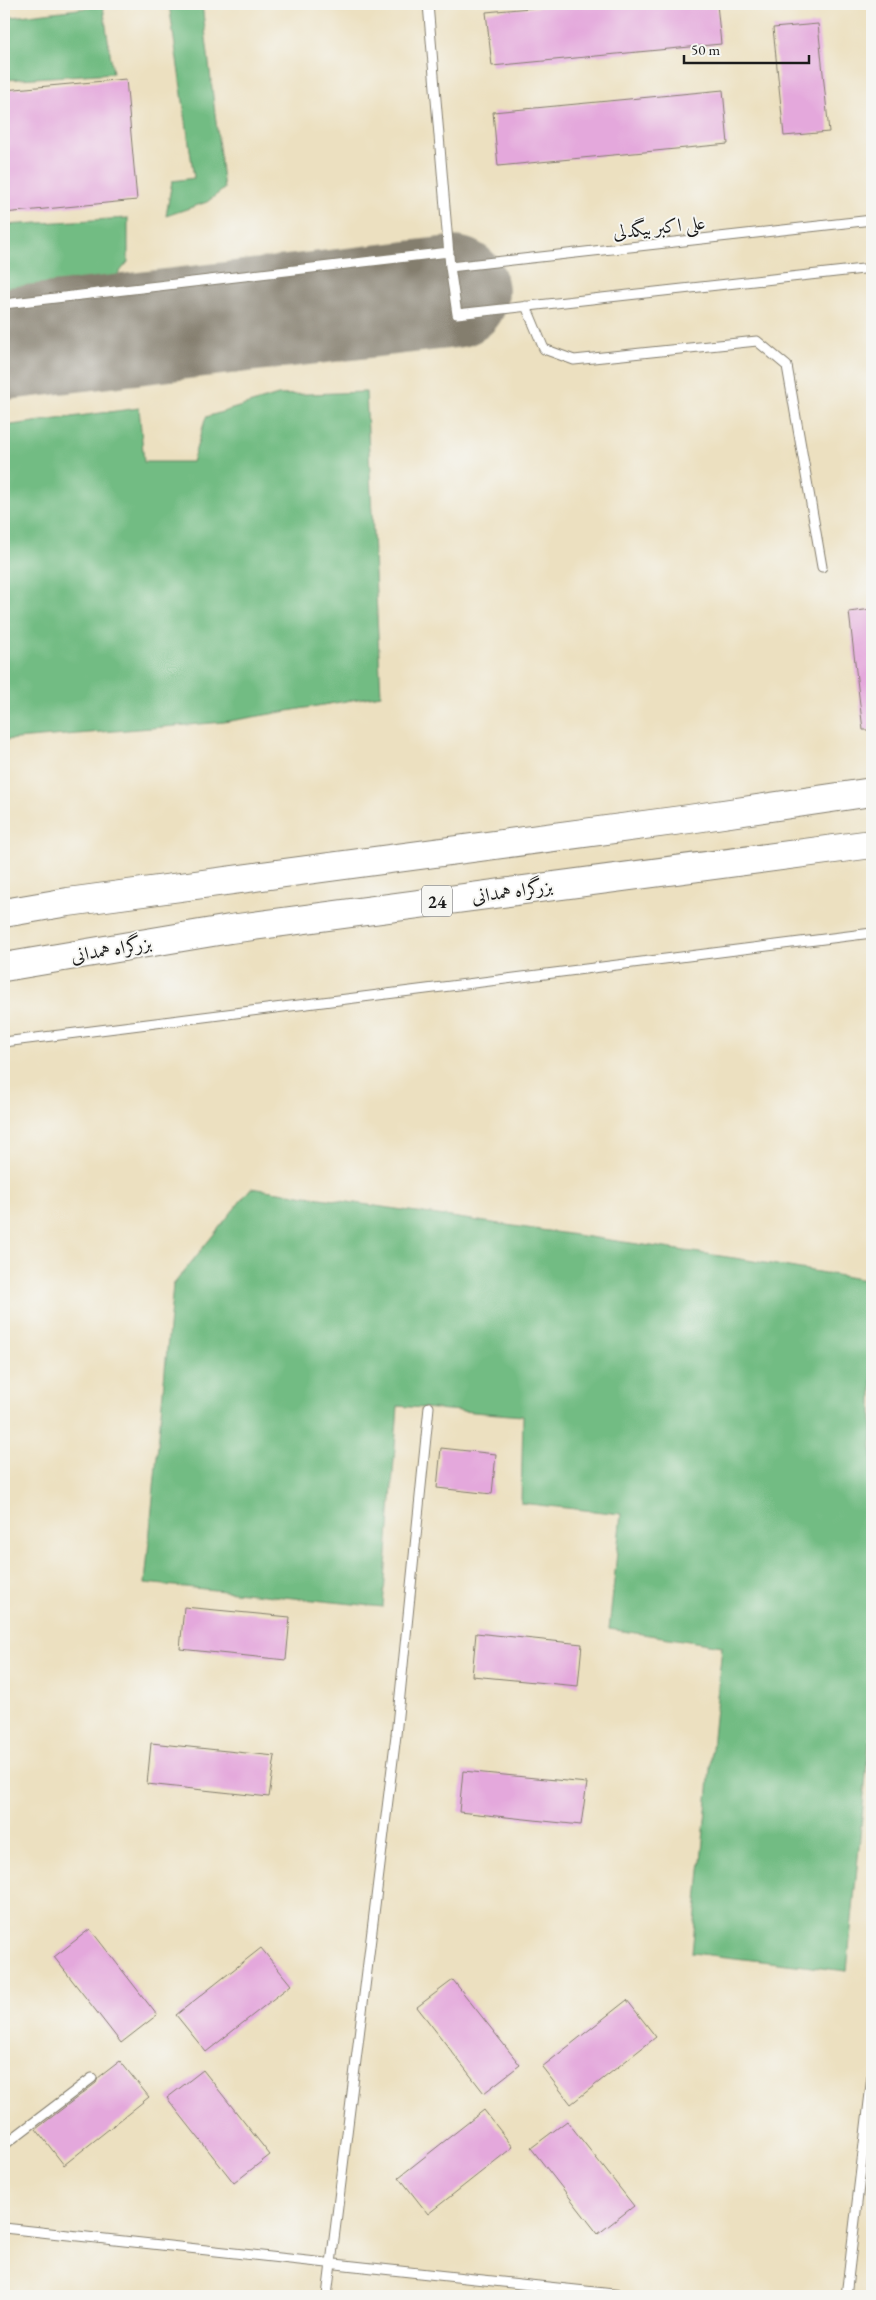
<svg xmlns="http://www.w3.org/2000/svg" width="876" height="2300" font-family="'EB Garamond',Amiri,serif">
	<rect width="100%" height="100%" fill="#f6f6f2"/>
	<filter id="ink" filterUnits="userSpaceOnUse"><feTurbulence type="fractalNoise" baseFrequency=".02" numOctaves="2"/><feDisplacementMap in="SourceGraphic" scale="10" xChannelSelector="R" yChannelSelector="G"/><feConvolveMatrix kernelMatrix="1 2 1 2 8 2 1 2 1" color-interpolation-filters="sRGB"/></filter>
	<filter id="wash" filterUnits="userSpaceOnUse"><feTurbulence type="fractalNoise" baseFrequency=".0096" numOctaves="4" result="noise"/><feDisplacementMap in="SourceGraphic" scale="20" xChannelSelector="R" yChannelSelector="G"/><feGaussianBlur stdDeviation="1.12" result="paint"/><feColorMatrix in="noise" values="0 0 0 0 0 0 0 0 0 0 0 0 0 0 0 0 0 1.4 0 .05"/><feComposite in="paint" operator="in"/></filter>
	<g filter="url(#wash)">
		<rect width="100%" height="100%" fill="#ece0c0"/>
		<path fill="#72bc83" stroke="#476c50" d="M 169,4 L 202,4 L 224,189 L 207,202 L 166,216 L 172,181 L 194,178 Z
			M 103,6 L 113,73 L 4,80 L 4,18 Z
			M 128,218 L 128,262 L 113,280 L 4,293 L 4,225 Z
			M 366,392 L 381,695 L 224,722 L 4,740 L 4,426 L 139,408 L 144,462 L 192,462 L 206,417 L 278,395 Z
			M 251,1188 L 741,1259 L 872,1281 L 872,1713 L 847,1971 L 692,1953 L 722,1646 L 609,1629 L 621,1514 L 521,1503 L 523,1416 L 398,1406 L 383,1607 L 145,1583 L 173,1285 Z"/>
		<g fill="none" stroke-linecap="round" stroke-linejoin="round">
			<path stroke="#847e6e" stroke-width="112" d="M 4,344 L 453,292"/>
		</g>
		<g id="blocks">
			<path fill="#e4a8dc" d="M 573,4 L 717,4 L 721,44 L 492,66 L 486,12 Z
				M 818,24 L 829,132 L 784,136 L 773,28 Z
				M 126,79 L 137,200 L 4,213 L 4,90 Z
				M 723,90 L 728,144 L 498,166 L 493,112 Z
				M 872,609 L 872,730 L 863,730 L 849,612 Z
				M 441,1448 L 496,1454 L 492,1494 L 437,1488 Z
				M 184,1607 L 290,1617 L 286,1660 L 180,1649 Z
				M 476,1633 L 582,1644 L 578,1686 L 472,1676 Z
				M 151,1743 L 275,1756 L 269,1797 L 147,1784 Z
				M 463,1771 L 587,1783 L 581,1825 L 459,1812 Z
				M 90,1929 L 157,2015 L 121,2043 L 54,1957 Z
				M 261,1948 L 291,1985 L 206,2052 L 176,2015 Z
				M 453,1980 L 520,2065 L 484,2093 L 417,2007 Z
				M 627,2000 L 656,2037 L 571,2104 L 542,2067 Z
				M 120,2061 L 149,2097 L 64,2165 L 36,2129 L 96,2083 L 98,2078 Z
				M 203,2070 L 270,2155 L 234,2183 L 167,2098 Z
				M 484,2110 L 513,2147 L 428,2214 L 399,2177 Z
				M 567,2121 L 634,2206 L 598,2234 L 531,2148 Z"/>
		</g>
	</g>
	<g filter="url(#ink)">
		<use href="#blocks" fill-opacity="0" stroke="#847e6e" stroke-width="1"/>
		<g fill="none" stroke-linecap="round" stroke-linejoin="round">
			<defs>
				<path id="lane" d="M 428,4 L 450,267 L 457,314 L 872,268
					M 450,267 L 872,220
					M 4,304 L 449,252
					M 526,306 L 544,349 L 574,360 L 757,341 L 787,366 L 822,567
					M 4,1042 L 872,933
					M 4,2145 L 92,2078
					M 4,2228 L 632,2296
					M 327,2296 L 396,1735 L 429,1407
					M 846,2296 L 872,2076"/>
				<path id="highway" d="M 4,913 L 68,902 L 689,819 L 872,792
					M 4,967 L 230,929 L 872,844"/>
			</defs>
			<use href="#lane" stroke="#847e6e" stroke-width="11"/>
			<use href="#highway" stroke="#847e6e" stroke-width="30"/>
			<use href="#lane" stroke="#fff" stroke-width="9"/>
			<use href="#highway" stroke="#fff" stroke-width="28"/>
		</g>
	</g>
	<g text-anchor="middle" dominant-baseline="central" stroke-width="4" stroke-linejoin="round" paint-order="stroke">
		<rect fill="#f6f6f2" stroke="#5d5d5c" stroke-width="1" x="422" y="885.5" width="30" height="31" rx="4"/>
		<g font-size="18" font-weight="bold" fill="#1c1c1c">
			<text x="437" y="901">24</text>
		</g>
		<g font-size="19" fill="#1c1c1c" stroke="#f6f6f2">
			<text transform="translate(659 227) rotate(-6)">علی اکبر بیگدلی</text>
			<text transform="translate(512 891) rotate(-8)">بزرگراه همدانی</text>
			<text transform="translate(111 949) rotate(-10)">بزرگراه همدانی</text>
		</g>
	</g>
	<rect width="876" height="2300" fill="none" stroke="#f6f6f2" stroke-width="20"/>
	<path d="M684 55v8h125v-8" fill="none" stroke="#1c1c1c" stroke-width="2.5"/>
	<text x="691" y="55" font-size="15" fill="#1c1c1c" stroke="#f6f6f2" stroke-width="4" paint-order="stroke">50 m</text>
</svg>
